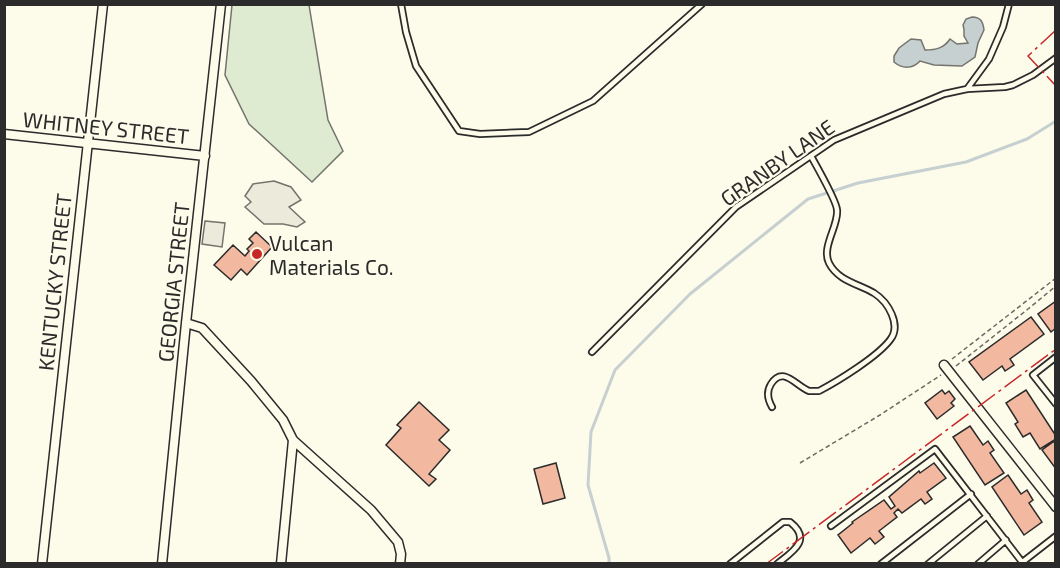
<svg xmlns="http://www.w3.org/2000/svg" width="1060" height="568" font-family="'Exo 2',sans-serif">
	<rect width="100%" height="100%" fill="#fdfbea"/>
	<path fill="#deebd1" stroke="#74746e" stroke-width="1.5" d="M 232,5 L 309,5 L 328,120 L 343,151 L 312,182 L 249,124 L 225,75 Z"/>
	<path fill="#eceadb" stroke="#74746e" stroke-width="1.5" d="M 274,181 L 291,187 L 301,200 L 289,207 L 305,222 L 297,227 L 283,224 L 264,224 L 245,207 L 251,202 L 245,196 L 253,184 Z
		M 205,221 L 225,223 L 222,247 L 202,244 Z"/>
	<path fill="#c7d0d0" stroke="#74746e" stroke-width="1.5" d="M 972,17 C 981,17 983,22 984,30 L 978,43 L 975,57 L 962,66 L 934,65 L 920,61 C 913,69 902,69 894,62 L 894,56 L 899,48 L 911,39 L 921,40 L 925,50 C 936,50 944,48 950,39 L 957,44 L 968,43 L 964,36 L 964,29 L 963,25 L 966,19 Z"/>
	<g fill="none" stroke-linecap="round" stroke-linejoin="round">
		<path stroke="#c7d0d0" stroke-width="3" d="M 609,564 L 609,558 L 588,485 L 591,432 L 615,370 L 690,294 L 808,199 L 858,183 L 966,162 L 1027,139 L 1056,121"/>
	</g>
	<path fill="#f2b8a0" stroke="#2b2b2b" stroke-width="1.5" d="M 256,232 L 272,247 L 247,275 L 241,269 L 231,280 L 214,265 L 233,245 L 245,256 L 249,251 L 247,249 L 253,243 L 249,239 Z
		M 1056,301 L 1056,328 L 1051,332 L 1038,314 Z
		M 1031,317 L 1044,334 L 1010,359 L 1014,365 L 1005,371 L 1002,366 L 983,380 L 969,362 Z
		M 942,390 L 945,394 L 949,391 L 955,399 L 951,403 L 954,406 L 937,419 L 925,403 Z
		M 1026,390 L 1056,436 L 1056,439 L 1040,449 L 1030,433 L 1023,437 L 1015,424 L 1018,422 L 1006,403 Z
		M 419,402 L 449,430 L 439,440 L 450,450 L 429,474 L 436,479 L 429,486 L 386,445 L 401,428 L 397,425 Z
		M 970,426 L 983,445 L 988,441 L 994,450 L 990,453 L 1004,473 L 985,485 L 953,437 Z
		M 1053,442 L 1056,442 L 1056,469 L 1042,450 Z
		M 556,463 L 565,498 L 543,504 L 534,469 Z
		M 934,463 L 946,478 L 927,492 L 932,499 L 925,504 L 921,499 L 902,513 L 898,509 L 894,513 L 897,517 L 879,531 L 884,537 L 875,544 L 870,538 L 851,553 L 838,535 L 853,523 L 852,522 L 884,500 L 891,509 L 895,506 L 889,497 L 919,471 L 920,473 Z
		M 1008,475 L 1021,494 L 1027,490 L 1033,500 L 1029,503 L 1042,522 L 1024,535 L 992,487 Z"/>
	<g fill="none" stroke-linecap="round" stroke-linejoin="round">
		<defs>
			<path id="lane" d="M 401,4 L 406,32 L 416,66 L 459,131 L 480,134 L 529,132 L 593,101 L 702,4
				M 967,89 L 989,59 L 1003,27 L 1009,4
				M 592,352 L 736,207 L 834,140 L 944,94 L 967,89 L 1005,87 L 1013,85 L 1033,75 L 1056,58
				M 1056,357 L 1033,375 L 1056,404
				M 772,407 C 768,400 766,392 771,384 C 783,365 796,386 809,391 C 811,391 817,391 819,391 C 838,381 877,357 890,340 C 902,325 888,302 874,293 C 859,284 838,281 829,263 C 821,247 839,225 837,210 C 837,202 816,165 811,156
				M 831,526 L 935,449 L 1022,562
				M 730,564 L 783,522 L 790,522 C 813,540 792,552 777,564
				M 881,564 L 971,494
				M 928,564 L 987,516
				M 978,564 L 1006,540
				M 1020,564 L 1056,536"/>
			<path id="street" d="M 4,134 L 205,156
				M 186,323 L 202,328 L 251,381 L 283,420 L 293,440 L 371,510 L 398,542 L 401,554 L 400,564
				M 944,365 L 1056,507
				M 42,564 L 103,4
				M 162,564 L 186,323 L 221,4
				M 281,564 L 293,440"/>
		</defs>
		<use href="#lane" stroke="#2b2b2b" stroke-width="8"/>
		<use href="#street" stroke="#2b2b2b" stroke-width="11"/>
		<path stroke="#6a6964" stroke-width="1.5" stroke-dasharray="4.5 3" stroke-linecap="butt" d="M 952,359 L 1056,278
			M 956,366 L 1028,309 L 1056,286
			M 800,463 L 880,415 L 941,375"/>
		<use href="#lane" stroke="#fdfbea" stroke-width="4.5"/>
		<use href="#street" stroke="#fdfbea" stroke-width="8"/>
		<path stroke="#c62828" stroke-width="1.5" stroke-dasharray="21 4.5 3 4.5" stroke-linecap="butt" d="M 1056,30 L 1028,56 L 1056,86
			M 766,564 L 1056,349"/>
	</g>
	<circle fill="#c62828" stroke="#fdfbea" stroke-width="2" cx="257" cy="254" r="6"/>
	<g text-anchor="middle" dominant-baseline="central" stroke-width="4.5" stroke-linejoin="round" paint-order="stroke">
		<g font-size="21" fill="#2b2b2b" stroke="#fdfbea">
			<text transform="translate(106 127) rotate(6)">WHITNEY STREET</text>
			<text transform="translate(777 162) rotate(-35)">GRANBY LANE</text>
			<text transform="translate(54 282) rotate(-84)">KENTUCKY STREET</text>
			<text transform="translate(173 282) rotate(-84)">GEORGIA STREET</text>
		</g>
		<g font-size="21" fill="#2b2b2b" stroke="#fdfbea" text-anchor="start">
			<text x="269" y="242">Vulcan<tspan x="269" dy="24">Materials Co.</tspan></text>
		</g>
	</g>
	<rect width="1060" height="568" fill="none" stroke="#2b2b2b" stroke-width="12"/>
</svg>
